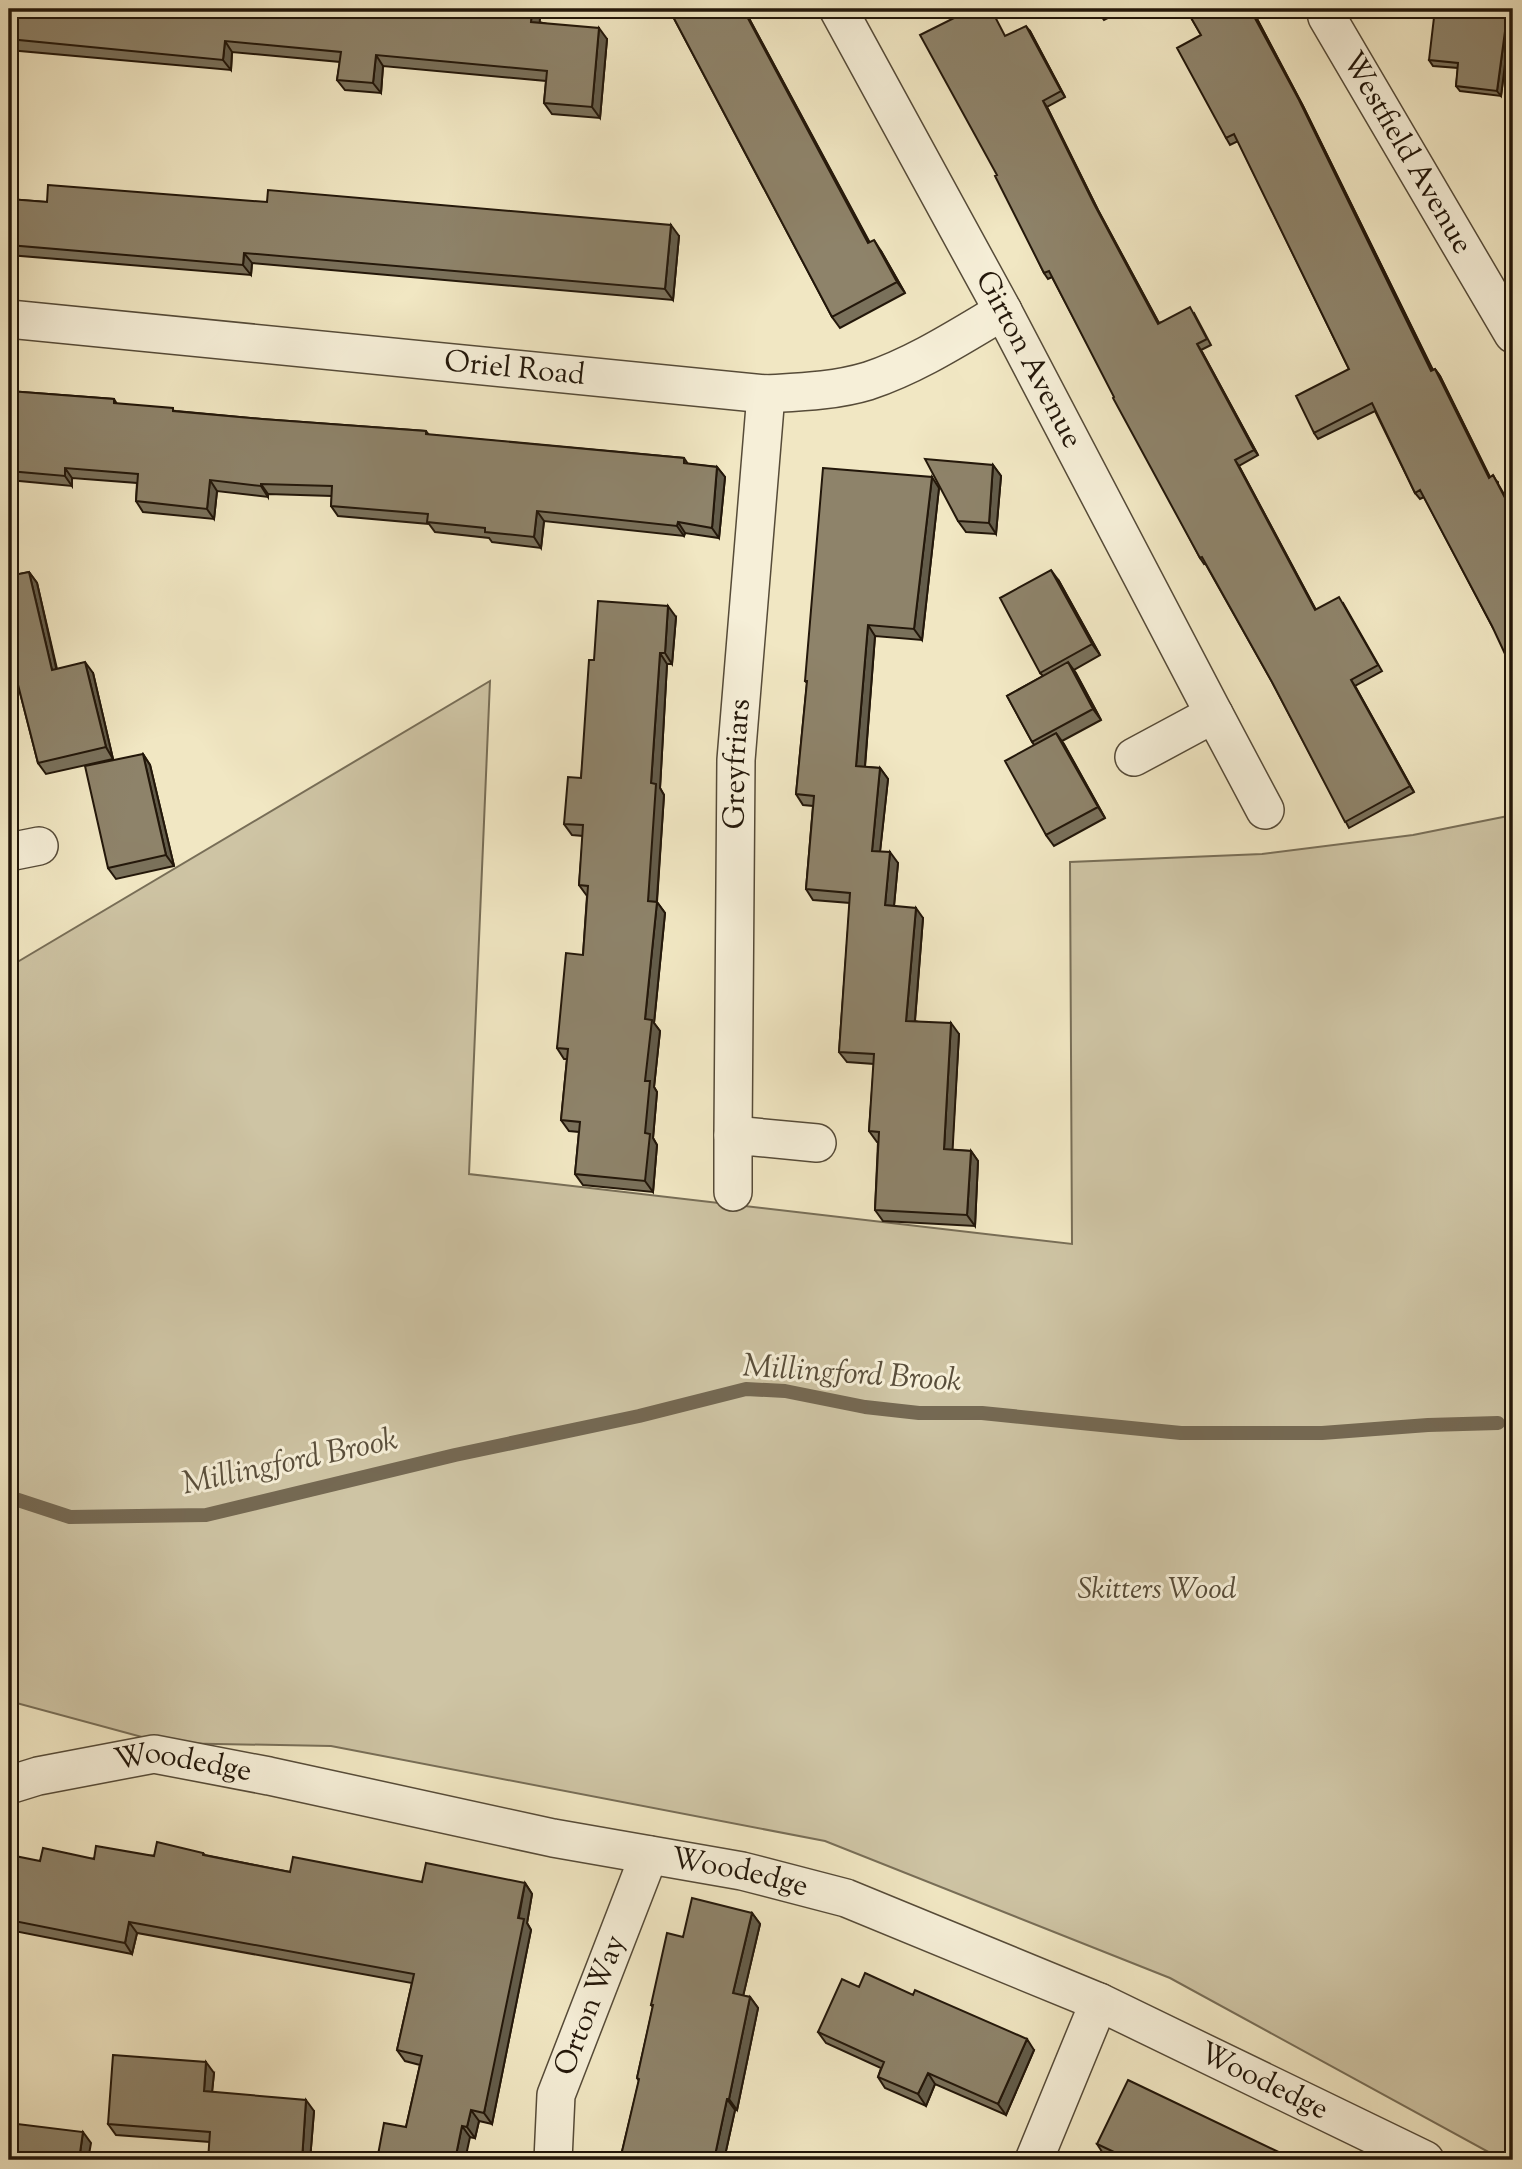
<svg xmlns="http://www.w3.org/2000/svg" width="1522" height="2169" font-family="'Sorts Mill Goudy',serif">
	<rect width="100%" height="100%" fill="#f1e7c3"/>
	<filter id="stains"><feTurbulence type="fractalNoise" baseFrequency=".00286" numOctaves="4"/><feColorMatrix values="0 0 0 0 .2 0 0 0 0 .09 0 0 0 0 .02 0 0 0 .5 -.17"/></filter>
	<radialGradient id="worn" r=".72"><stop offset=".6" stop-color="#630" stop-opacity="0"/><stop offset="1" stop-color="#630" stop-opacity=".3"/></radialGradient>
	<path fill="#cec4a4" stroke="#786e57" stroke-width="2" d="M 490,681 L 469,1174 L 1072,1244 L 1070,862 L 1262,854 L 1413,835 L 1513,815 L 1513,2160 L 1503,2160 L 1170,1978 L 825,1841 L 331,1746 L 164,1743 L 9,1701 L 9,967 Z"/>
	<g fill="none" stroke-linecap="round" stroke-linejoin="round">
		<path stroke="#756953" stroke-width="14" d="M 9,1497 L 70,1517 L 206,1515 L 455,1455 L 639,1416 L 746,1389 L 785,1391 L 865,1407 L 919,1413 L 982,1413 L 1181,1433 L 1322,1433 L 1428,1425 L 1498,1423"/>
		<defs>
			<g id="minor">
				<path id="s1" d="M 838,9 L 1003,311 L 1214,714"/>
				<path id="s2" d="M 1325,9 L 1327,17 L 1513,334"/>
				<path id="s3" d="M 9,319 L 766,394 C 800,392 835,391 868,381 C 916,365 959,337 1003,311"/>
				<path d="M 1134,757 L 1214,714 L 1265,810"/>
				<path d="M 9,852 L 39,846"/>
				<path id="s4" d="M 733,1135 L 736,760 L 766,394"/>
				<path d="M 733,1192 L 733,1135 L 817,1143"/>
				<path id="s5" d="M 9,1785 L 38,1776 L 154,1754 L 269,1776 L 553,1838 L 742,1871 L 846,1898 L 1099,2002 L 1425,2160"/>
				<path id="s6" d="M 553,2160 L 556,2095 L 649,1855"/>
				<path d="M 1034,2160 L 1099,2002"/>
			</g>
		</defs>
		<use href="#minor" stroke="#564b38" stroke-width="40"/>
		<use href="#minor" stroke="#f6efd8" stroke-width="37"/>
	</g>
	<path fill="#7a715b" stroke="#23170a" stroke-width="2" d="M 9,9 L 534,9 L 540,18 L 539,22 L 607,39 L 600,118 L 552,114 L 544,103 L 546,81 L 383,66 L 381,93 L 345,90 L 337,80 L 340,62 L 232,52 L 231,70 L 9,50 Z
		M 669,9 L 744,9 L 869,242 L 881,251 L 905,293 L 840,328 L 832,317 Z
		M 1096,9 L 1125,9 L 1104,20 Z
		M 1186,9 L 1242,9 L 1244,12 L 1251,9 L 1255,15 L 1303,106 L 1433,370 L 1435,369 L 1440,376 L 1490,477 L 1498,482 L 1492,626 L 1424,497 L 1420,499 L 1415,493 L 1375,411 L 1318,439 L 1314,433 L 1349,369 L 1238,141 L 1230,145 L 1226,138 L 1201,35 Z
		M 1512,9 L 1501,96 L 1460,91 L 1456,86 L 1458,68 L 1433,66 L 1429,60 Z
		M 1030,31 L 1065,97 L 1047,107 L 1098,210 L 1159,323 L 1194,313 L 1211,345 L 1201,350 L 1258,455 L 1239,466 L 1316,610 L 1343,603 L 1382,671 L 1355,686 L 1414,792 L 1349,828 L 1272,682 L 1205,563 L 1204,564 L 1200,558 L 1052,277 L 1048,279 L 1044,273 L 997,175 L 1006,36 Z
		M 9,199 L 47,202 L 679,236 L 673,300 L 252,263 L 251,275 L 9,255 Z
		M 9,391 L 114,399 L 117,404 L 176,411 L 262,419 L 426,431 L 429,435 L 684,458 L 688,464 L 717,467 L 725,477 L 719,538 L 685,533 L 684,536 L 544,521 L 541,548 L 492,542 L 489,538 L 435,532 L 429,524 L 338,516 L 331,506 L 332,496 L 268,494 L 268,497 L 217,491 L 214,519 L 143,512 L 136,501 L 137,483 L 72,478 L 72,486 L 9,480 Z
		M 993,465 L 1001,476 L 996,534 L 966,532 L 958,521 Z
		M 939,488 L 922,640 L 875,636 L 865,767 L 880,768 L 888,779 L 880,851 L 898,863 L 894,906 L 923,918 L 915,1021 L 959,1034 L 952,1150 L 971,1151 L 978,1161 L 975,1226 L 883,1221 L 875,1210 L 878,1142 L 877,1142 L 869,1131 L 874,1064 L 847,1062 L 839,1052 L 850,903 L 813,900 L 806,889 L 813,806 L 803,805 L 796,794 L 807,683 L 805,681 Z
		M 29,572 L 37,583 L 57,669 L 93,673 L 113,759 L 46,774 L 38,763 L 17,681 L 9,683 L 9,576 Z
		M 1059,581 L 1100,655 L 1074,670 L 1101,720 L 1062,741 L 1105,818 L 1054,846 L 1046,835 L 1034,745 L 1007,696 L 1043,676 L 1040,673 Z
		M 676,617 L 672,664 L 667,664 L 660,788 L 664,795 L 657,902 L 665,913 L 654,1023 L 660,1031 L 654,1087 L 657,1092 L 653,1138 L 657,1145 L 653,1192 L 583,1185 L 575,1174 L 579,1132 L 569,1131 L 561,1120 L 567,1059 L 564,1059 L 557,1048 L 583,955 L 587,896 L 579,885 L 583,836 L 572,835 L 564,824 L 581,778 L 594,660 Z
		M 143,754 L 150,765 L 174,866 L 116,879 L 108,868 Z
		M 203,1853 L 205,1855 L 290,1872 L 422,1882 L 525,1883 L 532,1894 L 527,1923 L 531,1930 L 492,2124 L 479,2121 L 475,2138 L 406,2127 L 420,2065 L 405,2061 L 397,2050 L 412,1983 L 137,1933 L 132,1954 L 9,1930 L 9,1863 Z
		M 752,1913 L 760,1924 L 743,1996 L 750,1997 L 758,2008 L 737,2110 L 735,2110 L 724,2160 L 620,2160 L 639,2081 L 637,2078 L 653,2007 L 651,2005 L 683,1937 Z
		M 859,1987 L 1034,2050 L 1006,2115 L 935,2084 L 926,2106 L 885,2088 L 878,2077 L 881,2068 L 826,2043 L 818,2032 Z
		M 214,2073 L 212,2092 L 314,2111 L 310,2160 L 208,2160 L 210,2142 L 116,2135 L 108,2124 Z
		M 1097,2144 L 1297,2160 L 1116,2160 L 1104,2155 Z"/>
	<path fill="#635c4a" stroke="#23170a" stroke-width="2" d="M 532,9 L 534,9 L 540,18 L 539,32 L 531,22 Z
		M 743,9 L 744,9 L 876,254 L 868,243 Z
		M 1250,9 L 1255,15 L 1303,106 L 1436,377 L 1431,371 Z
		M 1508,9 L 1512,9 L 1501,96 L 1497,91 Z
		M 1026,26 L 1030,31 L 1065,97 L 1061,91 Z
		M 599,28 L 607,39 L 600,118 L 592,107 Z
		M 225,41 L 232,52 L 231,70 L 223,60 Z
		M 376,55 L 383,66 L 381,93 L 373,83 Z
		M 1043,101 L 1047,107 L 1098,210 L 1162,329 L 1094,204 Z
		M 671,225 L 679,236 L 673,300 L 665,289 Z
		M 874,240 L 881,251 L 905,293 L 897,282 Z
		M 244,253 L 252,263 L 251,275 L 243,265 Z
		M 1197,344 L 1201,350 L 1258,455 L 1254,450 Z
		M 1435,369 L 1440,376 L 1493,484 L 1489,478 Z
		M 1235,460 L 1239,466 L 1319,616 L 1315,610 Z
		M 993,465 L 1001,476 L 996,534 L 989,523 Z
		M 717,467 L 725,477 L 719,538 L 712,528 Z
		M 65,468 L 72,478 L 72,486 L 65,476 Z
		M 1493,475 L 1513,510 L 1513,513 Z
		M 932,477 L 939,488 L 922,640 L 914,629 Z
		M 210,480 L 217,491 L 214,519 L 207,509 Z
		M 261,484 L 268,494 L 268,497 L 261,486 Z
		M 537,511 L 544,521 L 541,548 L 534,537 Z
		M 678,522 L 685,533 L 684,536 L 677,526 Z
		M 1051,570 L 1059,581 L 1100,655 L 1092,644 Z
		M 29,572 L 37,583 L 59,681 L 52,670 Z
		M 668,606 L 676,617 L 672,664 L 665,653 Z
		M 868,625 L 875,636 L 864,777 L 856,766 Z
		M 660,653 L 667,664 L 660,788 L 664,795 L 656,912 L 648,901 L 651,783 Z
		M 85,662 L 93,673 L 113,759 L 106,747 Z
		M 1068,662 L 1076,673 L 1101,720 L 1093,709 Z
		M 1351,680 L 1355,686 L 1414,792 L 1410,786 Z
		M 1056,733 L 1064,744 L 1105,818 L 1098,807 Z
		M 143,754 L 150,765 L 174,866 L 166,855 Z
		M 880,768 L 888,779 L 879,861 L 872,851 Z
		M 890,852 L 898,863 L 893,916 L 885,905 Z
		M 657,902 L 665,913 L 654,1023 L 660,1031 L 654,1087 L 657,1092 L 653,1138 L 657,1145 L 653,1192 L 645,1181 L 645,1019 Z
		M 916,908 L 923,918 L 914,1031 L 906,1021 Z
		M 951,1023 L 959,1034 L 952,1160 L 944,1149 Z
		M 971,1151 L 978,1161 L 975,1226 L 967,1215 Z
		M 525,1883 L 532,1894 L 527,1923 L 531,1930 L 492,2124 L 484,2113 Z
		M 752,1913 L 760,1924 L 741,2005 L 733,1993 Z
		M 129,1922 L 137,1933 L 132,1954 L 125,1943 Z
		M 750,1997 L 758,2008 L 737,2110 L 729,2099 Z
		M 1027,2039 L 1034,2050 L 1006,2115 L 998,2104 Z
		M 206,2062 L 214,2073 L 211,2102 L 204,2091 Z
		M 928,2073 L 935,2084 L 926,2106 L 918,2094 Z
		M 727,2099 L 735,2110 L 724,2160 L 714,2160 Z
		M 306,2100 L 314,2111 L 310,2160 L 302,2160 Z
		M 471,2110 L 479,2121 L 475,2138 L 467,2127 Z
		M 462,2126 L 470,2137 L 465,2160 L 455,2160 Z
		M 83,2132 L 91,2143 L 88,2160 L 79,2160 Z"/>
	<path fill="#8e836a" stroke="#23170a" stroke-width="2" d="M 9,9 L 532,9 L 531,22 L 599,28 L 592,107 L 544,103 L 547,71 L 376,55 L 373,83 L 337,80 L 341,52 L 225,41 L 223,60 L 9,39 Z
		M 669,9 L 743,9 L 868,243 L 874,240 L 897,282 L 832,317 Z
		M 972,9 L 991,9 L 1005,36 L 1026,26 L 1061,91 L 1043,101 L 1094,204 L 1158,324 L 1190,307 L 1207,339 L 1197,344 L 1254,450 L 1235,460 L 1315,610 L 1339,597 L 1378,665 L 1351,680 L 1410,786 L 1345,822 L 1272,682 L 1202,557 L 1200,558 L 1113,398 L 1114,397 L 1049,271 L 1044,273 L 995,176 L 997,175 L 920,35 Z
		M 1096,9 L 1108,9 L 1099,14 Z
		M 1186,9 L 1241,9 L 1243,12 L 1250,9 L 1299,100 L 1431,371 L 1435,369 L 1489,478 L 1493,475 L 1513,513 L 1513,671 L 1492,626 L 1420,490 L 1415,493 L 1372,403 L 1314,433 L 1296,396 L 1349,369 L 1234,134 L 1226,138 L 1177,48 L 1201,35 Z
		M 1435,9 L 1508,9 L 1497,91 L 1456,86 L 1458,63 L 1429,60 Z
		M 48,185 L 267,202 L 268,190 L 671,225 L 665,289 L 244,253 L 243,265 L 9,245 L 9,199 L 47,202 Z
		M 9,391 L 114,399 L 114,403 L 173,408 L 173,411 L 262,419 L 426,431 L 426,434 L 684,458 L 684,463 L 717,467 L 712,528 L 678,522 L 677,526 L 537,511 L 534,537 L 485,532 L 485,528 L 427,522 L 428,514 L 331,506 L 332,486 L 261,484 L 261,486 L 210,480 L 207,509 L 136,501 L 138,474 L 65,468 L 65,476 L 9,471 Z
		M 925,459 L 993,465 L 989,523 L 958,521 Z
		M 823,468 L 932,477 L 914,629 L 868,625 L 856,766 L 880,768 L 872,851 L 890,852 L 885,905 L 916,908 L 906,1021 L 951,1023 L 944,1149 L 971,1151 L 967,1215 L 875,1210 L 879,1132 L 869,1131 L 874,1054 L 839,1052 L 850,893 L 806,889 L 814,796 L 796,794 L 807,681 L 805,681 Z
		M 1051,570 L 1092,644 L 1040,673 L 1000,598 Z
		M 29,572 L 52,670 L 85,662 L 106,747 L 38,763 L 14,669 L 9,671 L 9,576 Z
		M 598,601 L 668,606 L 665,653 L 660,653 L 651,783 L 656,784 L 648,901 L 657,902 L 645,1019 L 652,1020 L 645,1081 L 650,1081 L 645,1133 L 650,1134 L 645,1181 L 575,1174 L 580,1122 L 561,1120 L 568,1049 L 557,1048 L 566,953 L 583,955 L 588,886 L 579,885 L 583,825 L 564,824 L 568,777 L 581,778 L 589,660 L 594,660 Z
		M 1068,662 L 1093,709 L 1032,742 L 1007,696 Z
		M 1056,733 L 1098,807 L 1046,835 L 1005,761 Z
		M 143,754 L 166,855 L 108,868 L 85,766 Z
		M 157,1842 L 203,1853 L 203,1855 L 290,1872 L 293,1857 L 422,1882 L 426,1863 L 525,1883 L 518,1918 L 524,1919 L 484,2113 L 471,2110 L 467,2127 L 462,2126 L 455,2160 L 377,2160 L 384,2123 L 406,2127 L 422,2056 L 397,2050 L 414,1974 L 129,1922 L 125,1943 L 9,1920 L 9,1863 L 10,1855 L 40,1861 L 43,1848 L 94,1859 L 96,1846 L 154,1856 Z
		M 692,1898 L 752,1913 L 733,1993 L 750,1997 L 729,2099 L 727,2099 L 714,2160 L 620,2160 L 639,2079 L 637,2078 L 653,2005 L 651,2005 L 667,1933 L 683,1937 Z
		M 865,1973 L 913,1995 L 915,1990 L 1027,2039 L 998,2104 L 928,2073 L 918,2094 L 878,2077 L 884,2062 L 818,2032 L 842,1979 L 859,1987 Z
		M 113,2055 L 206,2062 L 204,2091 L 306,2100 L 302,2160 L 208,2160 L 210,2132 L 108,2124 Z
		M 1128,2080 L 1287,2156 L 1297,2160 L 1131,2160 L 1097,2144 Z
		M 9,2123 L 83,2132 L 79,2160 L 9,2160 Z"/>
	<g text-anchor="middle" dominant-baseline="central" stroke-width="6" stroke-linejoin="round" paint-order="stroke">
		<g font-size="30" fill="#23170a" stroke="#f6efd8">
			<text stroke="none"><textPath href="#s2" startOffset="166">Westfield Avenue</textPath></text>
			<text stroke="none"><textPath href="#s1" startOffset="399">Girton Avenue</textPath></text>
			<text stroke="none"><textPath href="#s3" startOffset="508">Oriel Road</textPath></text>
			<text stroke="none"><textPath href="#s4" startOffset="371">Greyfriars</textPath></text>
			<text stroke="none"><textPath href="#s5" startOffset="178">Woodedge</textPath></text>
			<text stroke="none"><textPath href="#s5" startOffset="746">Woodedge</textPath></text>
			<text stroke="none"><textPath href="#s6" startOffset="161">Orton Way</textPath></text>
			<text stroke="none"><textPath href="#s5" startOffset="1312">Woodedge</textPath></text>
		</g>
		<g font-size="30" font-style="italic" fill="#564b38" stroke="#f6efd8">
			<text x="1157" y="1590">Skitters Wood</text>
		</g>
		<g font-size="32" font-style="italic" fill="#594e3b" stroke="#f6efd8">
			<text transform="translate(852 1375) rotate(4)">Millingford Brook</text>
			<text transform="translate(290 1463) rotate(-12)">Millingford Brook</text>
		</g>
	</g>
	<rect width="1522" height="2169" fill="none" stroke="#f1e7c3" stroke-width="35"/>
	<rect x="10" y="10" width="1501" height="2148" fill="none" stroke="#23170a" stroke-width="3.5"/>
	<rect x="18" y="18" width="1487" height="2134" fill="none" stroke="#23170a" stroke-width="2"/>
	<rect width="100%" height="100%" filter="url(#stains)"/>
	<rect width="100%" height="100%" fill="url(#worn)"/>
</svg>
